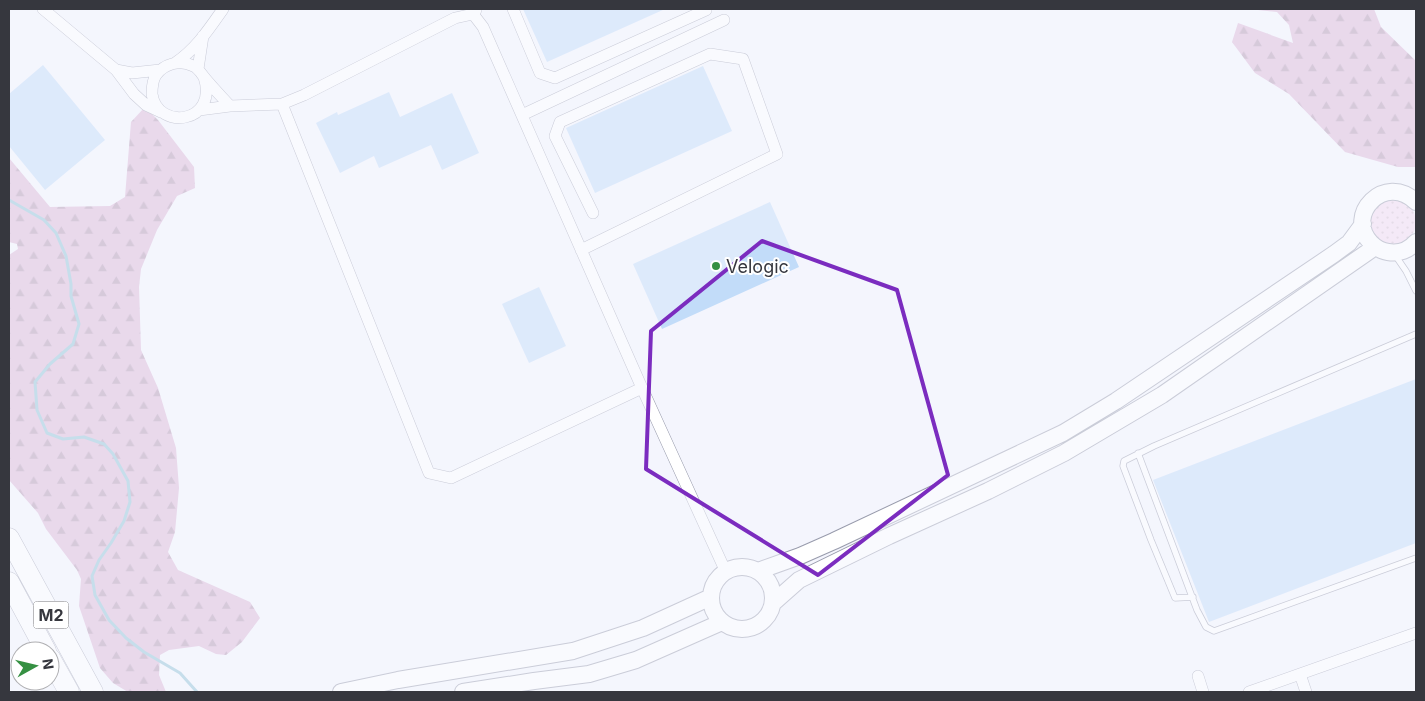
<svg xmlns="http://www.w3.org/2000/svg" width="1425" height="701" font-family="Inter,sans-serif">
	<defs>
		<pattern id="green-dots" width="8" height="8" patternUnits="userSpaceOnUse" patternTransform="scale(1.25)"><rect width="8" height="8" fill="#f4daf0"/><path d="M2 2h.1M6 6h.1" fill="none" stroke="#d2bccf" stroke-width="1.8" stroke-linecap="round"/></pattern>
		<pattern id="forest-firs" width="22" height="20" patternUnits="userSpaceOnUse" patternTransform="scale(1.25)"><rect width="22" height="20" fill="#dbb5d6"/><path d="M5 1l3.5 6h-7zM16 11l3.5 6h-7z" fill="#b294af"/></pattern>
	</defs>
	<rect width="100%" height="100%" fill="#f4f5fd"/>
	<path fill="url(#green-dots)" d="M1370 222a23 23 0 1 1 46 0a23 23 0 1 1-46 0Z"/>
	<path fill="url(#forest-firs)" d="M 1257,9 L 1374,9 L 1381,27 L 1416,61 L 1416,167 L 1398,167 L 1345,152 L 1289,94 L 1255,73 L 1232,42 L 1238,23 L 1293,43 L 1289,25 L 1277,12 L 1258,10 Z
		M 145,107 L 158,120 L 194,167 L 195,188 L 177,196 L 157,230 L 141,269 L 139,287 L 141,350 L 158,388 L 176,448 L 179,488 L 175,532 L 168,552 L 178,570 L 250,602 L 260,618 L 242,642 L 226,655 L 216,654 L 199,646 L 169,650 L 160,655 L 159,675 L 166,692 L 128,692 L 113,683 L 100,668 L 79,606 L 81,579 L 77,570 L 46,529 L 38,513 L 9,480 L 9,255 L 18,249 L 17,244 L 9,242 L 9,158 L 50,207 L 110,206 L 125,197 L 131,122 Z"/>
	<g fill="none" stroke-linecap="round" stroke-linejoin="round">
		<path stroke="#8ec1d6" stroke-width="3" d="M 9,200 L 44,220 L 56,233 L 66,256 L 71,284 L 71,296 L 79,324 L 73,344 L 50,364 L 35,382 L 37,410 L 47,433 L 63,439 L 84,437 L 104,444 L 113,454 L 128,481 L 130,502 L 124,521 L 111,543 L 99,560 L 92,576 L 95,595 L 109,620 L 126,638 L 144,652 L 180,673 L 197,692"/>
	</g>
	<path fill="#c2dcf9" d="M 523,9 L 665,9 L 547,62 Z
		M 43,65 L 105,140 L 45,190 L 9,146 L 9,94 Z
		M 703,66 L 732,131 L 595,193 L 566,128 Z
		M 389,92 L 400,117 L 452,93 L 479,153 L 442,170 L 431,145 L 379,168 L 374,156 L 340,173 L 316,123 L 337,112 L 338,115 Z
		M 770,202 L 799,267 L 662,329 L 633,264 Z
		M 539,287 L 566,346 L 529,363 L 502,304 Z
		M 1416,379 L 1416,543 L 1209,622 L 1153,480 Z"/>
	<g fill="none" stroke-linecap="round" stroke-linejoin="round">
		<defs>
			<path id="lane" d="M 1395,255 L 1406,271 L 1416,291
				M 1138,453 L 1197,610 L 1206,627 L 1214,631 L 1416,558
				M 1193,597 L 1175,598 L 1151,540 L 1123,466 L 1124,461 L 1154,446 L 1416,334"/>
			<path id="street" d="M 43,9 L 116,70 L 134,94 L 146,105 L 161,112
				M 513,9 L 540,73 L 555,78 L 706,10 L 706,9
				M 473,14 L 483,27 L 642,388 L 725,570
				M 175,63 C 196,49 209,29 223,9
				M 198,69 L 203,36
				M 116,70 L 132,73 L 160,70
				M 204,77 C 219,124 157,131 152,94 C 152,88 152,81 156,75 C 164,64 180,59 193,66 C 198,68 201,73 204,77 C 212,87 221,96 230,106
				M 282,104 L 429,473 L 451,478 L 642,388
				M 199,110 L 230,106 L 282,104 L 304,95 L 455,18 L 473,14 L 476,10
				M 522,115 L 724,20
				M 581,250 L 777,154 L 743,59 L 710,54 L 560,122 L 555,136 L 593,213
				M 1300,674 L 1306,692
				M 1198,676 L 1203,692
				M 1249,692 L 1416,633"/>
			<path id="secondary" d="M 1416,202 C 1385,172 1344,215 1371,243 C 1376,248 1382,251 1388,252 C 1399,254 1409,250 1416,242
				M711 598a31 31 0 1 1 62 0a31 31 0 1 1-62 0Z
				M 758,571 L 800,556 L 834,541 L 1063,433 L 1116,401 L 1334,254 L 1349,243 L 1363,224
				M 773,603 L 799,580 L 889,536 L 988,491 L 1064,453 L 1162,395 L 1375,247
				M 341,692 L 398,680 L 573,651 L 643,628 L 711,597
				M 463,692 L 534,681 L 589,674 L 636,660 L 722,622"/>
			<path id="highway" d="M 9,538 L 93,692
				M 9,582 L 46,651
				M 50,658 L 69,692"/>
		</defs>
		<use href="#lane" stroke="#989bac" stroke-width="7"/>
		<use href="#street" stroke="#989bac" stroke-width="12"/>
		<use href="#secondary" stroke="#989bac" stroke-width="18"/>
		<use href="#highway" stroke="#989bac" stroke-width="21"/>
		<use href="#lane" stroke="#fff" stroke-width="5.5"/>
		<use href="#street" stroke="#fff" stroke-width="11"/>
		<use href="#secondary" stroke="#fff" stroke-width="16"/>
		<use href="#highway" stroke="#fff" stroke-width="20"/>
	</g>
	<path d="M0 0H1425V701H0ZM 762,241 L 897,290 L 948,475 L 818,575 L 646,469 L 651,331 Z" fill="#f4f5fd" fill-opacity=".55" fill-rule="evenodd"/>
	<path fill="none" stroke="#7b2cbf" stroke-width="4" stroke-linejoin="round" d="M 762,241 L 897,290 L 948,475 L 818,575 L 646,469 L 651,331 Z"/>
	<circle fill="#359042" stroke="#fff" stroke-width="2" cx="716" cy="266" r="5"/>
	<g text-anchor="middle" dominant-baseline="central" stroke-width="4" stroke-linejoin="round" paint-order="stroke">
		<rect fill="#fff" stroke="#727378" stroke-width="1" x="33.5" y="601.5" width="35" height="27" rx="4"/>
		<g font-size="16" font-weight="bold" fill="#36373e">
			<text x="51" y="615">M2</text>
		</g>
		<g font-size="18" fill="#36373e" stroke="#fff" text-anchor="start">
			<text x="726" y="266">Velogic</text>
		</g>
	</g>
	<rect width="1425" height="701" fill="none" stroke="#36373e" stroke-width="20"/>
	<g transform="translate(35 666) rotate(82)"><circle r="24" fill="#ffffff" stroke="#afafb2"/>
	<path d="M0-4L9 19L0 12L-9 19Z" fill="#359042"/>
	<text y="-8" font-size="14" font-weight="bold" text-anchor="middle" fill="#36373e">N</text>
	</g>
</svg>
